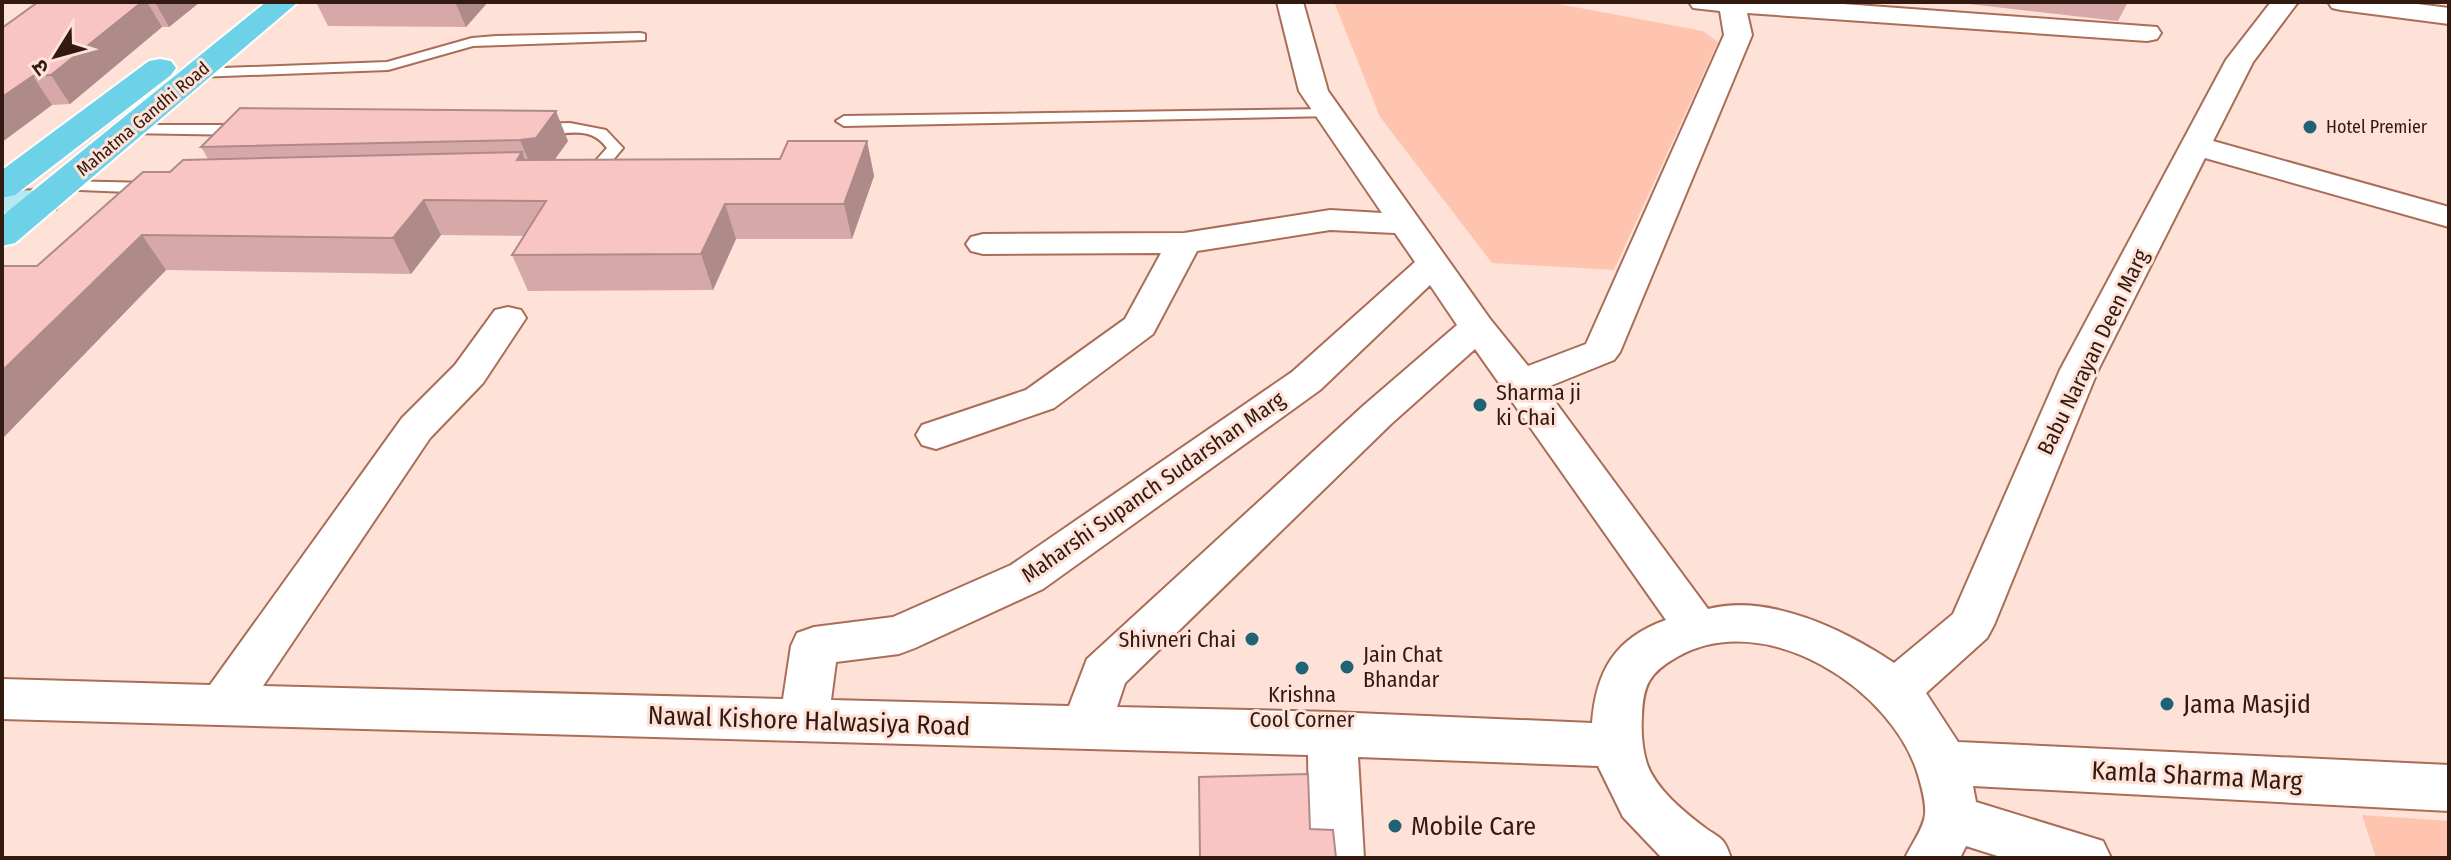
<svg xmlns="http://www.w3.org/2000/svg" width="2451" height="860" font-family="'Fira Sans Condensed','Noto Sans Devanagari',sans-serif">
	<rect width="100%" height="100%" fill="#fee2d8"/>
	<path fill="#fec4af" d="M 1334,2 L 1548,2 L 1703,31 L 1718,42 L 1614,270 L 1492,263 L 1380,117 Z
		M 2362,815 L 2449,821 L 2449,858 L 2376,858 Z"/>
	<g fill="none" stroke-linecap="round" stroke-linejoin="round">
		<defs>
			<path id="lane" d="M 640,33 L 645,34 L 645,40 L 473,46 L 388,70 L 197,77 L 190,73 L 197,69 L 387,62 L 472,38 L 496,36 Z
				M 1330,109 L 1337,113 L 1335,116 L 844,126 L 836,121 L 844,116 Z
				M 570,123 L 606,130 L 623,148 L 602,173 L 584,178 L 576,173 L 590,167 L 607,148 C 585,117 550,145 529,129 L 537,124 Z
				M 129,125 L 245,125 L 253,130 L 245,135 L 124,133 L 124,127 Z
				M 62,181 L 152,183 L 160,188 L 152,193 L 56,189 L 56,183 Z"/>
			<path id="street" d="M 1277,2 L 1303,2 L 1328,91 L 1490,319 L 1528,366 L 1586,344 L 1724,35 L 1720,11 L 1693,8 L 1689,2 L 1816,2 L 2157,27 L 2161,33 L 2157,39 L 2147,41 L 1747,13 L 1752,35 L 1620,352 L 1614,360 L 1545,388 L 1708,609 C 1769,593 1845,630 1894,663 L 1953,614 L 2060,370 L 2226,60 L 2271,2 L 2298,2 L 2253,62 L 2213,141 L 2449,207 L 2449,227 L 2205,158 L 2098,370 L 1994,625 L 1987,638 L 1926,693 L 1958,742 L 2449,765 L 2449,811 L 1973,786 L 1976,802 L 2103,841 L 2111,858 L 2004,858 L 1966,846 L 1960,858 L 1905,858 C 1911,845 1924,828 1925,814 C 1926,802 1922,789 1919,778 C 1895,689 1764,606 1677,657 C 1649,673 1643,685 1642,716 C 1641,732 1642,748 1647,764 C 1656,789 1683,811 1704,827 C 1710,832 1719,836 1723,841 C 1727,846 1729,853 1731,858 L 1662,858 L 1623,817 L 1598,766 L 1358,757 L 1364,858 L 1310,858 L 1308,755 L 2,719 L 2,679 L 210,685 L 402,418 L 455,365 L 495,310 L 508,307 L 521,310 L 526,318 L 483,383 L 430,438 L 263,686 L 783,699 L 791,646 L 797,633 L 814,627 L 893,617 L 1011,565 L 1292,372 L 1415,262 L 1395,233 L 1330,230 L 1197,251 L 1153,334 L 1054,408 L 936,449 L 922,445 L 916,435 L 922,425 L 1026,390 L 1125,319 L 1161,253 L 983,254 L 971,251 L 966,244 L 971,237 L 983,234 L 1184,233 L 1330,210 L 1382,213 L 1299,91 ZM 1430,285 L 1457,325 L 1363,406 L 1087,659 L 1069,706 L 831,700 L 836,662 L 899,654 L 915,648 L 1043,589 L 1320,390 ZM 1475,349 L 1666,620 C 1615,638 1596,671 1592,723 L 1332,712 L 1117,707 L 1125,683 L 1391,424 Z
				M 2328,2 L 2402,2 L 2449,8 L 2449,24 L 2341,10 L 2332,8 Z"/>
			<path id="secondary" d="M 43,190 L 56,193 L 61,201 L 56,209 L 2,213 L 2,191 Z"/>
			<path id="primary" d="M 266,2 L 298,2 L 15,243 L 2,246 L 2,216 Z
				M 160,59 L 171,61 L 176,68 L 171,75 L 15,195 L 2,198 L 2,170 L 149,61 Z"/>
		</defs>
		<use href="#lane" stroke="#aa6d57" stroke-width="4"/>
		<use href="#street" stroke="#aa6d57" stroke-width="4"/>
		<use href="#secondary" stroke="#aa6d57" stroke-width="4"/>
		<use href="#primary" stroke="#fff" stroke-width="4"/>
		<use href="#lane" fill="#fff" fill-rule="evenodd"/>
		<use href="#street" fill="#fff" fill-rule="evenodd"/>
		<use href="#secondary" fill="#b6e8f4" fill-rule="evenodd"/>
		<use href="#primary" fill="#6dd1e8" fill-rule="evenodd"/>
	</g>
	<path fill="#d6a9a8" d="M 38,2 L 200,2 L 169,27 L 162,27 L 70,104 L 52,105 L 2,142 L 2,28 Z
		M 316,2 L 488,2 L 466,27 L 328,26 Z
		M 1952,2 L 2128,2 L 2118,21 Z
		M 240,108 L 568,141 L 555,159 L 780,159 L 867,141 L 874,176 L 852,239 L 736,239 L 713,290 L 528,291 L 512,255 L 524,236 L 441,235 L 411,274 L 166,270 L 2,439 L 2,266 L 37,266 L 208,159 L 201,147 Z"/>
	<path fill="#ae8a88" d="M 142,2 L 147,2 L 162,27 L 70,104 L 51,75 Z
		M 155,2 L 200,2 L 169,27 Z
		M 455,2 L 488,2 L 466,27 Z
		M 33,76 L 52,105 L 2,142 L 2,97 Z
		M 556,111 L 568,141 L 548,169 L 533,171 L 520,140 Z
		M 867,141 L 874,176 L 852,239 L 844,204 Z
		M 522,152 L 536,187 L 517,160 Z
		M 424,200 L 441,235 L 411,274 L 393,238 Z
		M 725,204 L 736,239 L 713,290 L 701,254 Z
		M 142,235 L 166,270 L 2,439 L 2,371 Z"/>
	<path fill="#f9c5c3" stroke="#ae8a88" stroke-width="2" d="M 38,2 L 142,2 L 51,75 L 33,76 L 2,97 L 2,28 Z
		M 240,108 L 556,111 L 536,138 L 520,140 L 201,147 Z
		M 788,141 L 867,141 L 844,204 L 725,204 L 701,254 L 512,255 L 546,201 L 424,200 L 393,238 L 142,235 L 2,371 L 2,266 L 37,266 L 143,172 L 170,172 L 183,160 L 522,152 L 517,160 L 780,159 Z
		M 1308,774 L 1310,829 L 1333,830 L 1336,858 L 1200,858 L 1199,777 Z"/>
	<g fill="#206376" stroke="#fee2d8" stroke-width="3">
		<circle cx="2310" cy="127" r="8"/>
		<circle cx="1480" cy="405" r="8"/>
		<circle cx="1252" cy="639" r="8"/>
		<circle cx="1347" cy="667" r="8"/>
		<circle cx="1302" cy="668" r="8"/>
		<circle cx="2167" cy="704" r="8"/>
		<circle cx="1395" cy="826" r="8"/>
	</g>
	<g text-anchor="middle" dominant-baseline="central" stroke-width="6" stroke-linejoin="round" paint-order="stroke">
		<g font-size="18" fill="#331a11" stroke="#fee2d8">
			<text transform="translate(143 119) rotate(-40)">Mahatma Gandhi Road</text>
		</g>
		<g font-size="18" fill="#331a11" stroke="#fee2d8" text-anchor="start">
			<text x="2326" y="127">Hotel Premier</text>
		</g>
		<g font-size="22" fill="#331a11" stroke="#fee2d8">
			<text transform="translate(2093 352) rotate(-64)">Babu Narayan Deen Marg</text>
			<text transform="translate(1153 487) rotate(-35)">Maharshi Supanch Sudarshan Marg</text>
		</g>
		<g font-size="22" fill="#331a11" stroke="#fee2d8" text-anchor="start">
			<text x="1496" y="392">Sharma ji<tspan x="1496" dy="25">ki Chai</tspan></text>
			<text x="1236" y="639" text-anchor="end">Shivneri Chai</text>
			<text x="1363" y="654">Jain Chat<tspan x="1363" dy="25">Bhandar</tspan></text>
			<text x="1302" y="694" text-anchor="middle">Krishna<tspan x="1302" dy="25">Cool Corner</tspan></text>
		</g>
		<g font-size="26" fill="#331a11" stroke="#fee2d8" text-anchor="start">
			<text x="2183" y="704">Jama Masjid</text>
			<text x="1411" y="826">Mobile Care</text>
		</g>
		<g font-size="26" fill="#331a11" stroke="#fee2d8">
			<text transform="translate(809 721) rotate(2)">Nawal Kishore Halwasiya Road</text>
			<text transform="translate(2197 776) rotate(3)">Kamla Sharma Marg</text>
		</g>
	</g>
	<rect width="2451" height="860" fill="none" stroke="#331a11" stroke-width="8"/>
	<g transform="translate(56 56) rotate(233)" stroke="#fee2d8" stroke-width="6" paint-order="stroke">
	<path d="M0-6L14 30L0 20L-14 30Z" fill="#331a11"/>
	<text y="-12" font-size="22" font-weight="bold" text-anchor="middle" fill="#331a11">उ</text>
	</g>
</svg>
